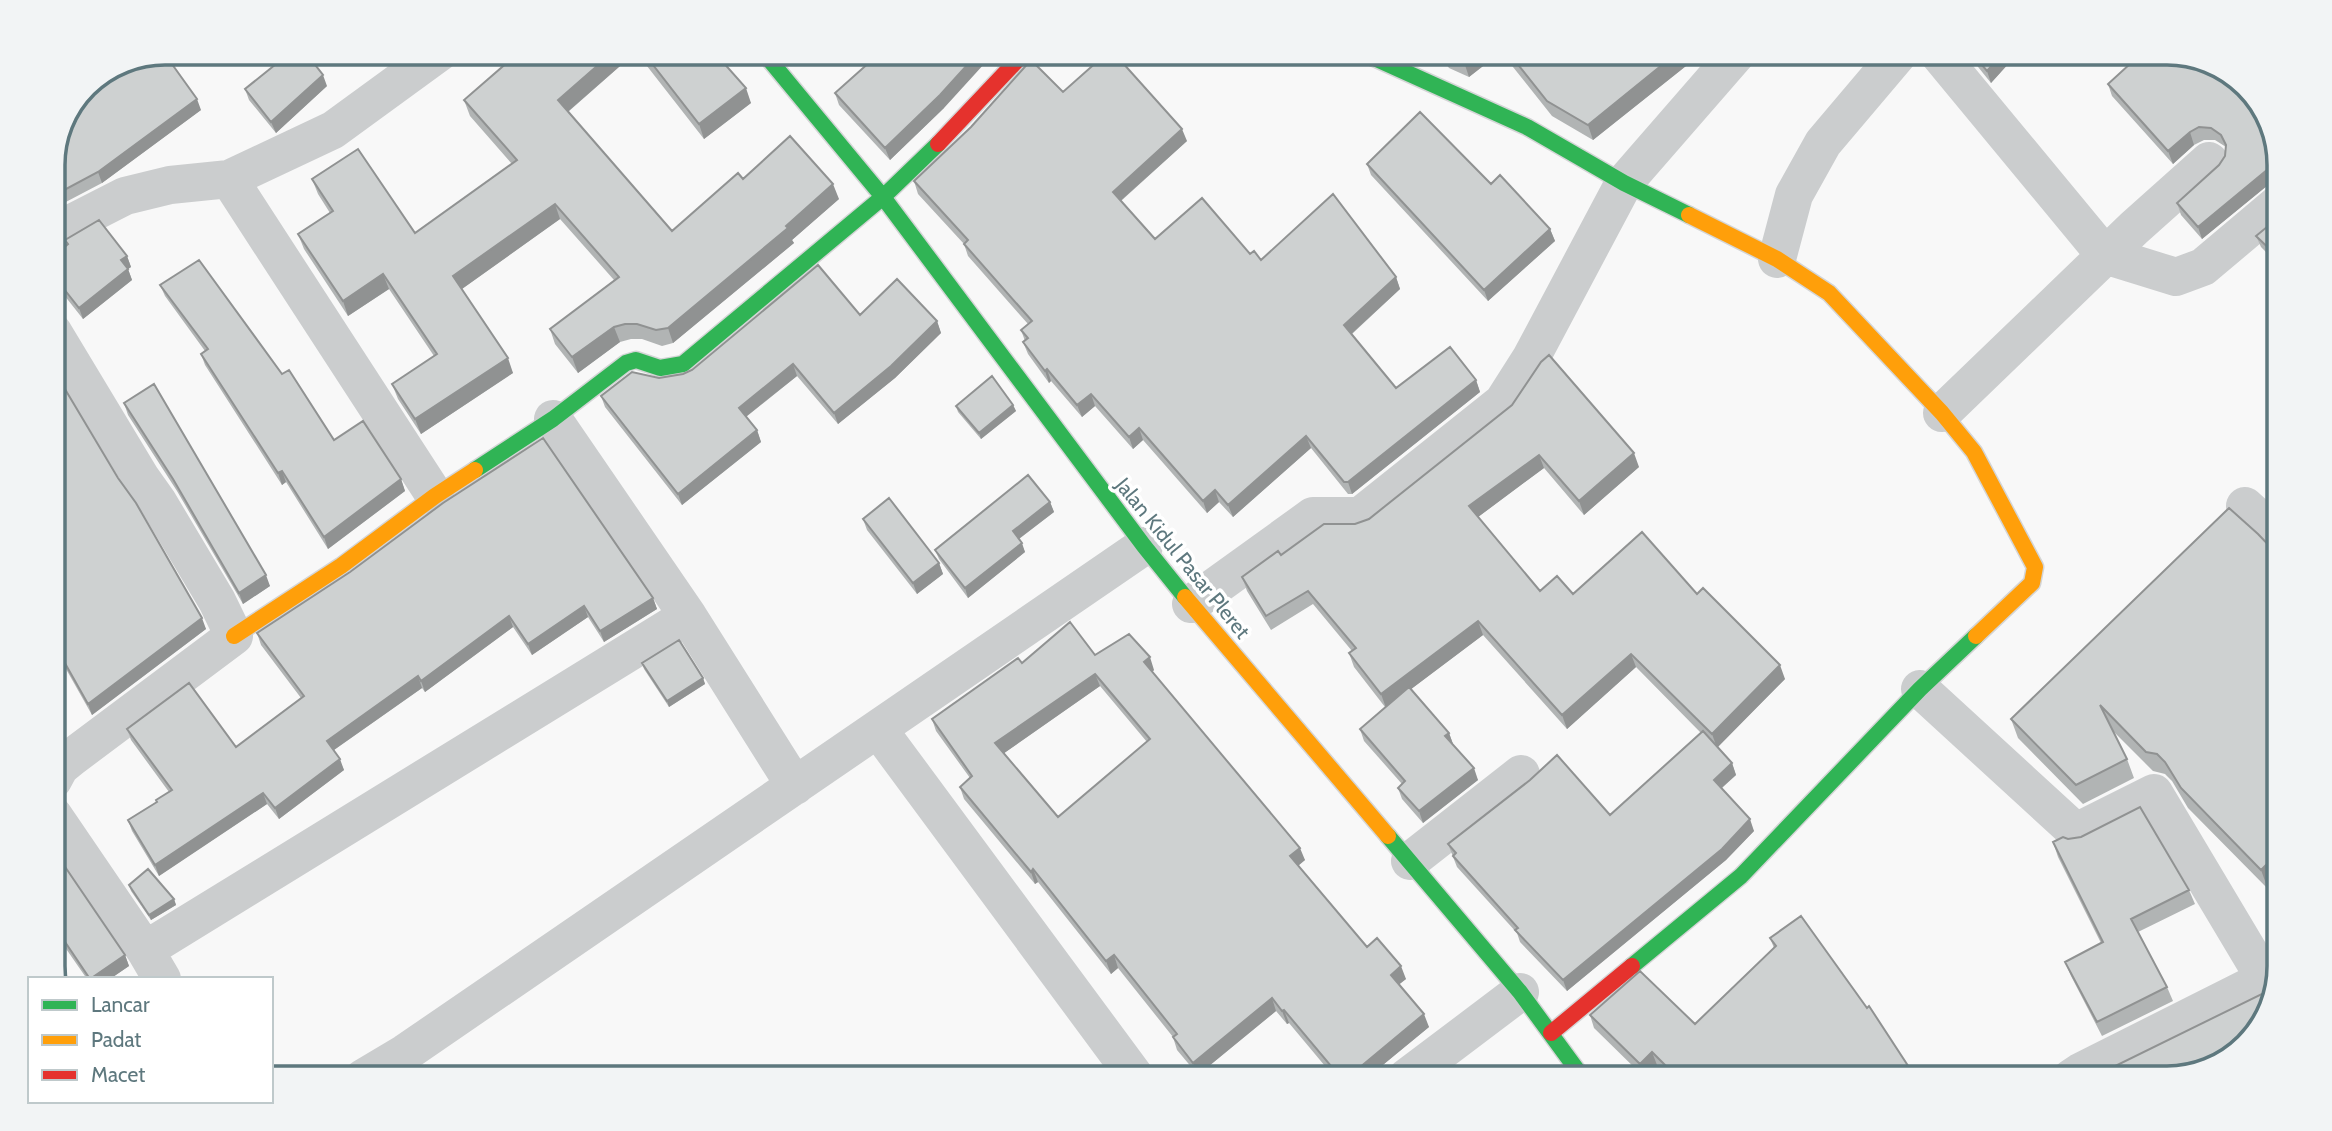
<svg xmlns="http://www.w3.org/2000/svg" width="2332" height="1131" font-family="Cabin,sans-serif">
	<rect width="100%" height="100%" fill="#f8f8f8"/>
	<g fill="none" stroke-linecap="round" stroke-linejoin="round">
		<defs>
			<path id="fast" d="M 763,52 L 883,197 L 1144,546 L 1185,597
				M 1361,52 L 1527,127 L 1624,183 L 1689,215
				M 475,470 L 553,419 L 626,363 L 636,360 L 660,368 L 683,364 L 883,197 L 938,144
				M 1388,836 L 1520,992 L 1583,1078
				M 1632,966 L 1741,876 L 1920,689 L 1976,636"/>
			<path id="slow" d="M 1689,215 L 1777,259 L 1829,293 L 1942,413 L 1974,452 L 2035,567 L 2032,583 L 1976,636
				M 1185,597 L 1388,836
				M 234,636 L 341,566 L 435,496 L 475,470"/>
			<path id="jam" d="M 938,144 L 1025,52
				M 1551,1033 L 1632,966"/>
		</defs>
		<use href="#fast" stroke="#d4d5d6" stroke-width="19"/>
		<use href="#slow" stroke="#d4d5d6" stroke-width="19"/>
		<use href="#jam" stroke="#d4d5d6" stroke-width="19"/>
		<path stroke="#cbcdce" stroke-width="38" d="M 1937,52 L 2105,255 L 2176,277 L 2203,267 L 2279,203
			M 229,179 L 435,496
			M 53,236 L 72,223 L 125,196 L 170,185 L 229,179 L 333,130 L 440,52
			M 1777,259 L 1794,195 L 1823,143 L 1900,52
			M 53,332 L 141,478 L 158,502 L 217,601 L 234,636 L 71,758 L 60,767 L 53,780
			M 1942,413 L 2134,228 L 2209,161
			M 553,419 L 688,616 L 795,786
			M 2245,506 L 2279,537
			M 1191,604 L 1313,516 L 1360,516 L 1503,402 L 1531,358 L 1624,183 L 1738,52
			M 1920,689 L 2076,832 L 2154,793 L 2265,979
			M 878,729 L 1136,1078
			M 53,815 L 145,950 L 162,979
			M 1410,861 L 1521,774
			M 145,950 L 688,616
			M 363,1078 L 405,1053 L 1144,546
			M 1406,1078 L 1520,992
			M 2071,1078 L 2080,1072 L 2265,979 L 2279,970"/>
		<use href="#fast" stroke="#30b455" stroke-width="16"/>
		<use href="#slow" stroke="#ff9f0a" stroke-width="16"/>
		<use href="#jam" stroke="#e5322d" stroke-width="16"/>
	</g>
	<path fill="#b1b4b4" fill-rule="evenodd" d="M 507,52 L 636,52 L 568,112 L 672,231 L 743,179 L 839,199 L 792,240 L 794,243 L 673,343 L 662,346 L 642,339 L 631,339 L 620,342 L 578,373 L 555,344 L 550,329 L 614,280 L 560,219 L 462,289 L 513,373 L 421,434 L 398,399 L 392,384 L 434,356 L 389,289 L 348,316 L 304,249 L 298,234 L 330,213 L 318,194 L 312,179 L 415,233 L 512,164 L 470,116 L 464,100 L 512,59 Z
		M 636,52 L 714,52 L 751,103 L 704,139 Z
		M 1437,52 L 1501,52 L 1469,77 L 1449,68 Z
		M 1501,52 L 1688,52 L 1691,62 L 1593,140 L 1552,116 Z
		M 1966,52 L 2019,52 L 1991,83 Z
		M 2108,84 L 2279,158 L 2279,176 L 2202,239 L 2181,215 L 2177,203 L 2219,165 L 2225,156 L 2226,147 L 2215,140 L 2204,140 L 2194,145 L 2173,164 L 2112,96 Z
		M 86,85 L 201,110 L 102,183 L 62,204 L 53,210 L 83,105 L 79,99 Z
		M 327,86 L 276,133 L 249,100 L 245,89 Z
		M 1063,92 L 1187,141 L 1121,201 L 1155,239 L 1250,254 L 1261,260 L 1396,277 L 1400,289 L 1352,334 L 1396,388 L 1476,380 L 1480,392 L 1352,494 L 1348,494 L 1311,448 L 1233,517 L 1219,502 L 1207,513 L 1143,440 L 1133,449 L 1095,406 L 1082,417 L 1051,381 L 1049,383 L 1028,354 L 1023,342 L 1025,341 L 1021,330 L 1028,324 L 968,256 L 964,244 L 918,194 L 914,181 Z
		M 835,93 L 944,108 L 890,160 L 839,105 Z
		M 1367,164 L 1491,184 L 1550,229 L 1555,241 L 1488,301 L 1371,175 Z
		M 2279,217 L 2279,265 L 2261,247 L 2256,236 Z
		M 65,240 L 127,256 L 131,267 L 128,269 L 132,280 L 83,319 L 53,281 L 53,257 L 67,245 Z
		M 160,285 L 282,374 L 334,440 L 401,479 L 405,491 L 328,549 L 286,482 L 282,485 L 205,365 L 201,354 L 205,351 L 165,296 Z
		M 860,315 L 937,321 L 941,333 L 895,378 L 838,424 L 797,376 L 746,417 L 757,430 L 761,442 L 682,505 L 605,407 L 601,396 L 659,378 L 683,374 Z
		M 53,369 L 206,629 L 92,715 L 53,646 Z
		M 124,403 L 270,586 L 243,604 L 177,491 L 128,415 Z
		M 1013,405 L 1016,411 L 981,439 L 958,412 L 956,406 Z
		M 1512,405 L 1639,467 L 1584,515 L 1544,468 L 1478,517 L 1540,591 L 1573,594 L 1697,594 L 1785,679 L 1717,747 L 1732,763 L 1736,775 L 1722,788 L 1754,831 L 1726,860 L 1567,991 L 1520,942 L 1517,933 L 1457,867 L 1448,844 L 1610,815 L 1701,733 L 1636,667 L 1567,729 L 1483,635 L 1411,689 L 1449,733 L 1453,744 L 1478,780 L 1423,823 L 1402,799 L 1398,788 L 1402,784 L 1364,741 L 1360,729 L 1385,707 L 1354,667 L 1349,653 L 1352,651 L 1313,604 L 1271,630 L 1247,591 L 1242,577 L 1281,555 L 1369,519 Z
		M 1050,502 L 1054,512 L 1019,539 L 1025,552 L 968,598 L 939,559 L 935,550 Z
		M 863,519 L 939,563 L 943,574 L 917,594 L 867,530 Z
		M 2279,556 L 2279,878 L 2268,889 L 2188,808 L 2172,781 L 2165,774 L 2153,771 L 2113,731 L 2127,759 L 2134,778 L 2083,804 L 2018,738 L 2011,719 Z
		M 653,598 L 657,609 L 604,642 L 588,617 L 532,655 L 513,627 L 425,692 L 422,688 L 334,750 L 344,770 L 279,819 L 267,804 L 159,876 L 132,831 L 128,820 L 157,802 L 169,792 L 131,740 L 127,729 L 236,747 L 301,698 L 261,645 L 257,633 Z
		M 1095,655 L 1154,670 L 1152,672 L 1305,860 L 1298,866 L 1367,947 L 1406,979 L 1399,984 L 1429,1027 L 1367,1078 L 1335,1078 L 1289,1023 L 1287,1024 L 1276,1011 L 1198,1075 L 1177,1050 L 1173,1037 L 1118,968 L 1111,974 L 1038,882 L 1035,884 L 964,799 L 960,787 L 970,778 L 936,731 L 932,719 L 1022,663 ZM 1100,686 L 1147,742 L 1058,817 L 1004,753 Z
		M 642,663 L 703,678 L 705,684 L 669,707 L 644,669 Z
		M 2053,842 L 2189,890 L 2195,904 L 2138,932 L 2167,987 L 2173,1001 L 2102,1036 L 2071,976 L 2065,962 L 2101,943 L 2058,857 Z
		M 53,857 L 125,955 L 129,966 L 110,979 L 87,979 L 53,930 Z
		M 129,885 L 174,899 L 176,905 L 151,920 L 131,891 Z
		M 1770,938 L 1916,1078 L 1670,1078 L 1657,1065 L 1644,1077 L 1594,1028 L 1590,1015 L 1695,1024 L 1774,948 Z"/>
	<path fill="#909292" d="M 613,52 L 636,52 L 564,115 L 558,100 Z
		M 979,52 L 995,52 L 944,108 L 890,160 L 885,148 Z
		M 1476,52 L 1501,52 L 1469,77 L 1464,62 Z
		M 1678,52 L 1688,52 L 1691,62 L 1593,140 L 1588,125 Z
		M 2004,52 L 2019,52 L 1991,83 L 1987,71 Z
		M 323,75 L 327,86 L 276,133 L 271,122 Z
		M 746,88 L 751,103 L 704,139 L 699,124 Z
		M 197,99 L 201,110 L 102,183 L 98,172 Z
		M 1182,129 L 1187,141 L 1117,204 L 1113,192 Z
		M 2190,132 L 2194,145 L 2173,164 L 2168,151 Z
		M 2279,160 L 2279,176 L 2202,239 L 2198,227 Z
		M 833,184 L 839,199 L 792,240 L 794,243 L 673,343 L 668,328 Z
		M 58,192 L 62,204 L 53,210 L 53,196 Z
		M 555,204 L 560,219 L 459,291 L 453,276 Z
		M 1550,229 L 1555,241 L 1488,301 L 1484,290 Z
		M 127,256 L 131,267 L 128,269 L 132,280 L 83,319 L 79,308 L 121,260 Z
		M 383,274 L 389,289 L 348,316 L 343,301 Z
		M 1396,277 L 1400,289 L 1348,337 L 1344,325 Z
		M 937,321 L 941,333 L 895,378 L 838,424 L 834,413 Z
		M 614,327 L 620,342 L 578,373 L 572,357 Z
		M 508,358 L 513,373 L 421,434 L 415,419 Z
		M 793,364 L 797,376 L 743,419 L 739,408 Z
		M 1047,369 L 1051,381 L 1049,383 L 1045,371 Z
		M 1476,380 L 1480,392 L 1352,494 L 1348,482 Z
		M 1091,394 L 1095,406 L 1082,417 L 1077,405 Z
		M 1013,405 L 1016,411 L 981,439 L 979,433 Z
		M 1139,428 L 1143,440 L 1133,449 L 1129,437 Z
		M 757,430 L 761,442 L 682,505 L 678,494 Z
		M 1306,436 L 1311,448 L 1233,517 L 1228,505 Z
		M 1634,453 L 1639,467 L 1584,515 L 1579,501 Z
		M 1539,455 L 1544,468 L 1474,520 L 1469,506 Z
		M 282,471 L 286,482 L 282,485 L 278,473 Z
		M 401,479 L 405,491 L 328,549 L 324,537 Z
		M 1215,490 L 1219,502 L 1207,513 L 1203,501 Z
		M 1050,502 L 1054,512 L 1016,541 L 1013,531 Z
		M 1022,543 L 1025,552 L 968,598 L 965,588 Z
		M 939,563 L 943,574 L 917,594 L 913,583 Z
		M 266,575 L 270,586 L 243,604 L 239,593 Z
		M 653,598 L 657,609 L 604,642 L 600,631 Z
		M 584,606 L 588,617 L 532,655 L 528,644 Z
		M 509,616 L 513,627 L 425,692 L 421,681 Z
		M 202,618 L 206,629 L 92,715 L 88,704 Z
		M 1478,621 L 1483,635 L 1386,708 L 1381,694 Z
		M 1631,654 L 1636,667 L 1567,729 L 1562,715 Z
		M 1150,657 L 1154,670 L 1149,675 L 1144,662 Z
		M 1780,665 L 1785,679 L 1717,748 L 1712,734 Z
		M 1095,674 L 1100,686 L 1000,756 L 995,743 Z
		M 418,676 L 422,688 L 331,752 L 327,741 Z
		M 703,678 L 705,684 L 669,707 L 667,701 Z
		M 1449,733 L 1453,744 L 1450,747 L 1445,736 Z
		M 340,759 L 344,770 L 279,819 L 275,808 Z
		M 1732,763 L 1736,775 L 1718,791 L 1714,780 Z
		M 1474,768 L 1478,780 L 1423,823 L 1419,811 Z
		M 263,793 L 267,804 L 159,876 L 155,865 Z
		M 1750,819 L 1754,831 L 1726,860 L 1567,991 L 1563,980 Z
		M 1300,848 L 1305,860 L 1294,869 L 1290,856 Z
		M 2279,852 L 2279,878 L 2268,889 L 2261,870 Z
		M 1033,869 L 1038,882 L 1035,884 L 1031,872 Z
		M 174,899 L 176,905 L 151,920 L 149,915 Z
		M 125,955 L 129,966 L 110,979 L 90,979 Z
		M 1114,955 L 1118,968 L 1111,974 L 1106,961 Z
		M 1401,966 L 1406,979 L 1396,987 L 1391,975 Z
		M 1272,998 L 1276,1011 L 1198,1075 L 1193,1063 Z
		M 1284,1010 L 1289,1023 L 1287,1024 L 1282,1011 Z
		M 1424,1014 L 1429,1027 L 1367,1078 L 1347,1078 Z
		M 1652,1052 L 1657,1065 L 1644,1077 L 1640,1064 Z"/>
	<path fill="#ced1d1" stroke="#909292" stroke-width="2" fill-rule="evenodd" d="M 291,52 L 305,52 L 323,75 L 271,122 L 245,89 Z
		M 514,52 L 613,52 L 558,100 L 672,231 L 738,173 L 743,179 L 790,136 L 833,184 L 786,226 L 788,228 L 668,328 L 656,330 L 637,324 L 625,324 L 614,327 L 572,357 L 550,329 L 619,277 L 555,204 L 453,276 L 508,358 L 415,419 L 392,384 L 437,354 L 383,274 L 343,301 L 298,234 L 333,211 L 312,179 L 358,149 L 415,233 L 517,160 L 464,100 L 516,55 Z
		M 643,52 L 714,52 L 746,88 L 699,124 Z
		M 881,52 L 979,52 L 940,95 L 885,148 L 835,93 Z
		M 1108,52 L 1113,52 L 1182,129 L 1113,192 L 1155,239 L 1202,198 L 1250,254 L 1254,251 L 1261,260 L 1333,194 L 1396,277 L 1344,325 L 1396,388 L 1450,347 L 1476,380 L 1348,482 L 1344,482 L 1306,436 L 1228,505 L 1215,490 L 1203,501 L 1139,428 L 1129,437 L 1091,394 L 1077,405 L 1047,369 L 1045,371 L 1023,342 L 1028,338 L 1021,330 L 1032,321 L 964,244 L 968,240 L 914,181 L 971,127 L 1031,60 L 1063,92 Z
		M 1444,52 L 1476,52 L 1464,62 Z
		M 1508,52 L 1678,52 L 1588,125 L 1547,101 Z
		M 1971,52 L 2004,52 L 1987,71 Z
		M 2143,52 L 2167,52 L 2216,64 L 2260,102 L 2279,158 L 2279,160 L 2198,227 L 2177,203 L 2219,165 L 2225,156 L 2226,145 L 2221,135 L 2211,128 L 2199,127 L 2190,132 L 2168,151 L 2108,84 Z
		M 164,53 L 197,99 L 98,172 L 53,196 L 53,158 L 74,111 L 86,103 L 81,96 L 86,85 Z
		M 1420,112 L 1491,184 L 1500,175 L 1550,229 L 1484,290 L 1367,164 Z
		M 2279,217 L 2279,258 L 2256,236 Z
		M 99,220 L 127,256 L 121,260 L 128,269 L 79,308 L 53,275 L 53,257 L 68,244 L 65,240 Z
		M 199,260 L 282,374 L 289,370 L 334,440 L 363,421 L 401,479 L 324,537 L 282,471 L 278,473 L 201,354 L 208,349 L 160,285 Z
		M 818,265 L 860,315 L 897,279 L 937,321 L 891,366 L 834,413 L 793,364 L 739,408 L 757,430 L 678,494 L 601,396 L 632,372 L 659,378 L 683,374 L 692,370 Z
		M 1549,355 L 1634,453 L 1579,501 L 1539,455 L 1469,506 L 1540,591 L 1557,576 L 1573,594 L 1642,532 L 1697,594 L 1703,588 L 1780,665 L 1712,734 L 1631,654 L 1562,715 L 1478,621 L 1381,694 L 1349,653 L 1356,648 L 1308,591 L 1266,616 L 1242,577 L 1278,551 L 1281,555 L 1324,524 L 1355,524 L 1369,519 L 1512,405 L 1541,362 Z
		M 53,369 L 118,478 L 136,503 L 202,618 L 88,704 L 53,642 Z
		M 992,376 L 1013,405 L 979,433 L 956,406 Z
		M 154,384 L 266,575 L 239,593 L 173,479 L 124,403 Z
		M 543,438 L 653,598 L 600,631 L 584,606 L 528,644 L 509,616 L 421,681 L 418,676 L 327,741 L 340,759 L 275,808 L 263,793 L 155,865 L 128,820 L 157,802 L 156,800 L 172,790 L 127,729 L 189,683 L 236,747 L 304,696 L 257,633 L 350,572 L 443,503 Z
		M 1028,475 L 1050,502 L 1013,531 L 1022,543 L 965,588 L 935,550 Z
		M 889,498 L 939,563 L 913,583 L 863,519 Z
		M 2229,508 L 2258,534 L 2279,556 L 2279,852 L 2261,870 L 2181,788 L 2165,762 L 2157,754 L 2146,752 L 2100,705 L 2127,759 L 2076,785 L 2011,719 Z
		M 1070,622 L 1095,655 L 1129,634 L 1150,657 L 1144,662 L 1300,848 L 1290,856 L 1367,947 L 1377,938 L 1401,966 L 1391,975 L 1424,1014 L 1347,1078 L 1341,1078 L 1284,1010 L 1282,1011 L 1272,998 L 1193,1063 L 1173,1037 L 1177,1034 L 1114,955 L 1106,961 L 1033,869 L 1031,872 L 960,787 L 972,776 L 932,719 L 1018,658 L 1022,663 ZM 1095,674 L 1150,739 L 1058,817 L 995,743 Z
		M 679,640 L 703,678 L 667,701 L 642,663 Z
		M 1409,687 L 1449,733 L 1445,736 L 1474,768 L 1419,811 L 1398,788 L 1405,781 L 1360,729 Z
		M 1703,731 L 1732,763 L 1714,780 L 1750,819 L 1722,849 L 1563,980 L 1515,930 L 1518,928 L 1453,856 L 1456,853 L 1448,844 L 1530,780 L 1557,755 L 1610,815 Z
		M 2140,807 L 2189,890 L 2131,919 L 2167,987 L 2097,1022 L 2065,962 L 2103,942 L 2053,842 L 2063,837 L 2068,839 L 2081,837 Z
		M 57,855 L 125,955 L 90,979 L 53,924 L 53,857 Z
		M 148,869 L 174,899 L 149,915 L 129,885 Z
		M 1801,916 L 1867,1008 L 1869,1006 L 1916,1078 L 1678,1078 L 1652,1052 L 1640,1064 L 1590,1015 L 1640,971 L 1695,1024 L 1776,946 L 1770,938 Z
		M 2274,988 L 2268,1015 L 2229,1060 L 2167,1078 L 2106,1078 L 2103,1072 Z"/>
	<g text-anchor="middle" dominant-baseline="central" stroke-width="7" stroke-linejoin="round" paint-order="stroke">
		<g font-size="21" fill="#5e787e" stroke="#fff">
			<text transform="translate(1183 558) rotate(51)">Jalan Kidul Pasar Pleret</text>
		</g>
	</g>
	<path d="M0 0H2332V1131H0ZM165 65H2167A100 100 0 0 1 2267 165V966A100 100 0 0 1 2167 1066H165A100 100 0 0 1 65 966V165A100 100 0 0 1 165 65Z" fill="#f2f4f5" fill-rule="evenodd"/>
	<path fill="none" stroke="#5e787e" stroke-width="3.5" d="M165 65H2167A100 100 0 0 1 2267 165V966A100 100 0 0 1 2167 1066H165A100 100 0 0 1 65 966V165A100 100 0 0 1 165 65Z"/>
	<rect x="28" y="977" width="245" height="126" fill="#ffffff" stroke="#bfc9cb" stroke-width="2"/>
	<rect x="42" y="1000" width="35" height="10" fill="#30b455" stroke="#bfc9cb" stroke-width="2"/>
	<text x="91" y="1012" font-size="21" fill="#5e787e">Lancar</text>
	<rect x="42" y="1035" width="35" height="10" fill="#ff9f0a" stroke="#bfc9cb" stroke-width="2"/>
	<text x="91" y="1047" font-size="21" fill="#5e787e">Padat</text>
	<rect x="42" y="1070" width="35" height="10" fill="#e5322d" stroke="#bfc9cb" stroke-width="2"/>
	<text x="91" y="1082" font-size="21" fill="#5e787e">Macet</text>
</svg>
